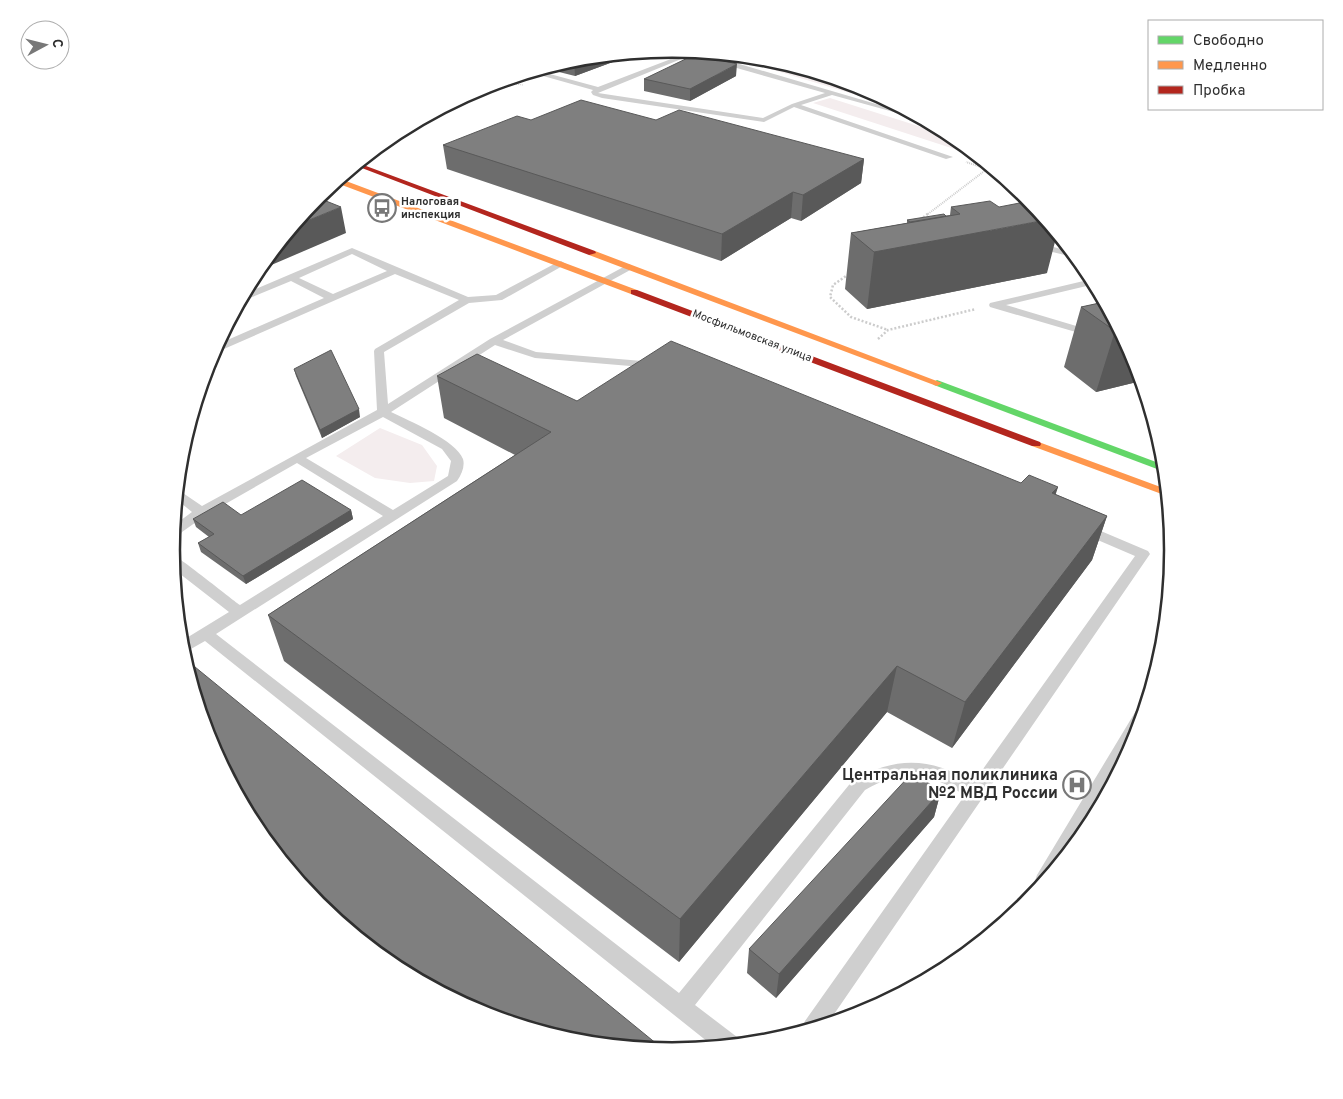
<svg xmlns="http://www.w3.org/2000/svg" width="1343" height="1099" font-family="Overpass,sans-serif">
	<rect width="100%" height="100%" fill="#fff"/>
	<path fill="#f4edee" d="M 717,53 L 769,58 L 863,87 L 906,110 Z
		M 830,98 L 956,138 L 979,157 L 813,103 Z
		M 380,428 L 422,445 L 437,466 L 434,481 L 410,483 L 375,478 L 336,456 Z"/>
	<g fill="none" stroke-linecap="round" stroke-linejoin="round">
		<path stroke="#ccc" stroke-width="1" stroke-dasharray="1 1" stroke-linecap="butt" d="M 496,82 L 523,85"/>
		<path stroke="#ccc" stroke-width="2" stroke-dasharray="1 1" stroke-linecap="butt" d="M 928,214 L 987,169 L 966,162"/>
		<path stroke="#ccc" stroke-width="2.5" stroke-dasharray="2 2" stroke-linecap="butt" d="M 920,220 L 929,213
			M 849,274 L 833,285 L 830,297 L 851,317 L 888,330
			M 878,339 L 888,330 L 976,309"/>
		<path fill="#cfcfcf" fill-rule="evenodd" d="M 669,49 L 685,50 L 719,58 L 917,116 L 930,122 L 832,95 L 801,105 L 953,157 L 946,159 L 794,107 L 764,122 L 602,98 L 593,95 L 591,92 L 593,90 L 529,72 L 535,70 L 598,87 L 684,54 ZM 691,55 L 825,93 L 792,104 L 763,118 L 598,93 Z
			M 1035,242 L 1072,252 L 1077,258 L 1032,247 L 1032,243 Z
			M 352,248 L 468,297 L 496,295 L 558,262 L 561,261 L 566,264 L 502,300 L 469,303 L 384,352 L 388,404 L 490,339 L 629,264 L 634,267 L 632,269 L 503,340 L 536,352 L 654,362 L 659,365 L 654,368 L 535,358 L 495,345 L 391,412 C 409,421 456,440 463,459 C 465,466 462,474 457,481 L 216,634 L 679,993 L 853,780 C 897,756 931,757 973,783 L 1135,556 L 1079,532 L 1077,529 L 1079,526 L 1089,526 L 1148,551 L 1150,554 L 828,1023 L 803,1030 L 802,1028 L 805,1021 L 965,795 C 928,773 904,768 865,790 L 695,1005 L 737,1037 L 739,1044 L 713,1046 L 205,641 L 182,654 L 180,642 L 229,612 L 175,570 L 173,567 L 171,554 C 177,555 230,598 240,605 L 383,516 L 297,463 L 206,515 L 182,532 L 177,542 L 171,543 L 173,526 L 192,512 L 176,499 L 177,489 L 202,506 L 377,410 L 374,351 L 375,349 L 459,300 L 395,274 L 217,352 L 212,353 L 216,345 L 324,298 L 291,281 L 238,303 L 242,295 ZM 352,254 L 387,271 L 333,294 L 299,278 ZM 383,417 L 442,449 L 451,461 L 448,476 L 393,510 L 306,458 Z
			M 1092,279 L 1095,284 L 1006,305 L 1103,334 L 1119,330 L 1122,336 L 1103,340 L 990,307 L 989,305 L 990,303 Z
			M 1144,707 L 1134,741 L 1078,840 L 1037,887 L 1035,881 L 1037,875 L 1137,709 Z"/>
		<path fill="#63d668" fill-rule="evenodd" d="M 937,380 L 1164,465 L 1165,472 L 934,385 L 932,383 Z"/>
		<path fill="#ff974d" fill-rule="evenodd" d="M 338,178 L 637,290 L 638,292 L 631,294 L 334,182 Z
			M 589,251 L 595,251 L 942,383 L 937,386 L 934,385 L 589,255 Z
			M 1036,441 L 1166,489 L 1167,496 L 1032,446 L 1031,444 Z"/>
		<path fill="#b3261e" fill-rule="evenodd" d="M 358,163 L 595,251 L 596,253 L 589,255 L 354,165 Z
			M 631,290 L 637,290 L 1040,442 L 1041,444 L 1040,446 L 1032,446 L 631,294 Z"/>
	</g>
	<path fill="#6d6d6d" d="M 637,53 L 575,76 L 543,68 L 574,58 Z
		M 736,76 L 690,101 L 644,91 L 644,79 Z
		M 531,120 L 656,120 L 864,159 L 861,183 L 801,221 L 791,218 L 721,261 L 447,169 L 443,145 Z
		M 951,207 L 1047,273 L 867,309 L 845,289 L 851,233 L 907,223 L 907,220 L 950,215 Z
		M 1104,302 L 1134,358 L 1141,381 L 1096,392 L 1064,367 L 1081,307 Z
		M 294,369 L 360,417 L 322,438 L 296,376 Z
		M 437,376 L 577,401 L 1021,483 L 1058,487 L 1055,494 L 1107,516 L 1092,560 L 952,748 L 887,712 L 679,962 L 284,661 L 268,615 L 515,455 L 444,418 Z
		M 351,510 L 353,519 L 246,584 L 201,552 L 198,543 L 209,537 L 196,527 L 193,519 L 241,515 Z
		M 941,791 L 934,817 L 776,998 L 747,973 L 749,949 Z"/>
	<path fill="#595959" d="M 637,52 L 637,53 L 575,76 L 574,58 Z
		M 737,64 L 736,76 L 690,101 L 690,89 Z
		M 864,159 L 861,183 L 801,221 L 803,195 Z
		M 793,192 L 791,218 L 721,261 L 722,234 Z
		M 341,207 L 346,233 L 255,272 L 292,227 Z
		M 1046,220 L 1057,234 L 1047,273 L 867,309 L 874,252 Z
		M 1119,330 L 1134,358 L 1141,381 L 1096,392 L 1115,331 Z
		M 359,409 L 360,417 L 322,438 L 320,430 Z
		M 1058,487 L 1044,531 L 1052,493 Z
		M 351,510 L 353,519 L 246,584 L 243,576 Z
		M 1107,516 L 1092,560 L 952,748 L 965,702 Z
		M 897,666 L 887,712 L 679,962 L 680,919 Z
		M 941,791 L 934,817 L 776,998 L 779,974 Z"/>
	<path fill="#7f7f7f" stroke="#595959" d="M 696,54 L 737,64 L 690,89 L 644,79 Z
		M 581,100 L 656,120 L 679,110 L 864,159 L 803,195 L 793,192 L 722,234 L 443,145 L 517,116 L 531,120 Z
		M 316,197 L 341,207 L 292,227 Z
		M 990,201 L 999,207 L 1030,201 L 1046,220 L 874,252 L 851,233 L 960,214 L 951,207 Z
		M 944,214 L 946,216 L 910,222 L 907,220 Z
		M 1104,302 L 1119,330 L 1115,331 L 1081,307 Z
		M 671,341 L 1021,483 L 1029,475 L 1058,487 L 1052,493 L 1107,516 L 965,702 L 897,666 L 680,919 L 268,615 L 551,432 L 437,376 L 477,354 L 577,401 Z
		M 331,350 L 359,409 L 320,430 L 294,369 Z
		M 302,480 L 351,510 L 243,576 L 198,543 L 214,534 L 193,519 L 223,502 L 241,515 Z
		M 184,658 L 663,1049 L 574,1041 L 480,1012 L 393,966 L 317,903 L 255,827 L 209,741 Z
		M 912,773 L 941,791 L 779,974 L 749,949 Z
		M 899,986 L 905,990 L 893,996 Z"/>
	<defs>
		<symbol id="bus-ring" viewBox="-11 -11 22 22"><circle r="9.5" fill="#fff" stroke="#787878" stroke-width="1.5"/><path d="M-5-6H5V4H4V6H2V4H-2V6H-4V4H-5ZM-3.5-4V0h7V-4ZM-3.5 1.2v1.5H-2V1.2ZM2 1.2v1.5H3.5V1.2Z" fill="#787878"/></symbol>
		<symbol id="hospital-ring" viewBox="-11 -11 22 22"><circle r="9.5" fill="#fff" stroke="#787878" stroke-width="1.5"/><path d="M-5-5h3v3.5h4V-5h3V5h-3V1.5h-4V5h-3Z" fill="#787878"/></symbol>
	</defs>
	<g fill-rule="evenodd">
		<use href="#bus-ring" x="366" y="192" width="32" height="32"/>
		<use href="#hospital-ring" x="1061" y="769" width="32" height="32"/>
	</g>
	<g text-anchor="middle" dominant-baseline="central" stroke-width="5" stroke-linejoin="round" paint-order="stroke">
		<g font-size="11" font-weight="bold" fill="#2f2f2f" stroke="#fff" text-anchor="start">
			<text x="401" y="202">Налоговая<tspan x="401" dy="13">инспекция</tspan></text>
		</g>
		<g font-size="11" fill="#2f2f2f" stroke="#fff">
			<text transform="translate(752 336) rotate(21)">Мосфильмовская улица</text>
		</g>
		<g font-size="16" font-weight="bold" fill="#2f2f2f" stroke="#fff" text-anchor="end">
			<text x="1058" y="776">Центральная поликлиника<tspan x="1058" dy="18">№2 МВД России</tspan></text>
		</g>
	</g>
	<path d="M0 0H1343V1099H0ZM180 550a492 492 0 1 1 984 0a492 492 0 1 1-984 0Z" fill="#fff" fill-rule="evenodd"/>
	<path fill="none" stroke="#2f2f2f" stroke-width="2.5" d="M180 550a492 492 0 1 1 984 0a492 492 0 1 1-984 0Z"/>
	<rect x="1148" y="20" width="175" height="90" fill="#ffffff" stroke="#acacac"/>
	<rect x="1158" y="36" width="25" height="8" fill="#63d668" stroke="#acacac"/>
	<text x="1193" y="45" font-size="15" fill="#2f2f2f">Свободно</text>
	<rect x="1158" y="61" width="25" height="8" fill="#ff974d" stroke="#acacac"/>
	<text x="1193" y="70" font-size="15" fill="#2f2f2f">Медленно</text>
	<rect x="1158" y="86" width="25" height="8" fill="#b3261e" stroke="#acacac"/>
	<text x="1193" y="95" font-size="15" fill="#2f2f2f">Пробка</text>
	<g transform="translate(45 45) rotate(83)"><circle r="24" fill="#ffffff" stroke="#acacac"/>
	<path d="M0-4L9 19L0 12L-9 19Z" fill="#787878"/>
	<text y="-8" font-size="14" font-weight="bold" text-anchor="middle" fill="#2f2f2f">С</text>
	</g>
</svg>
